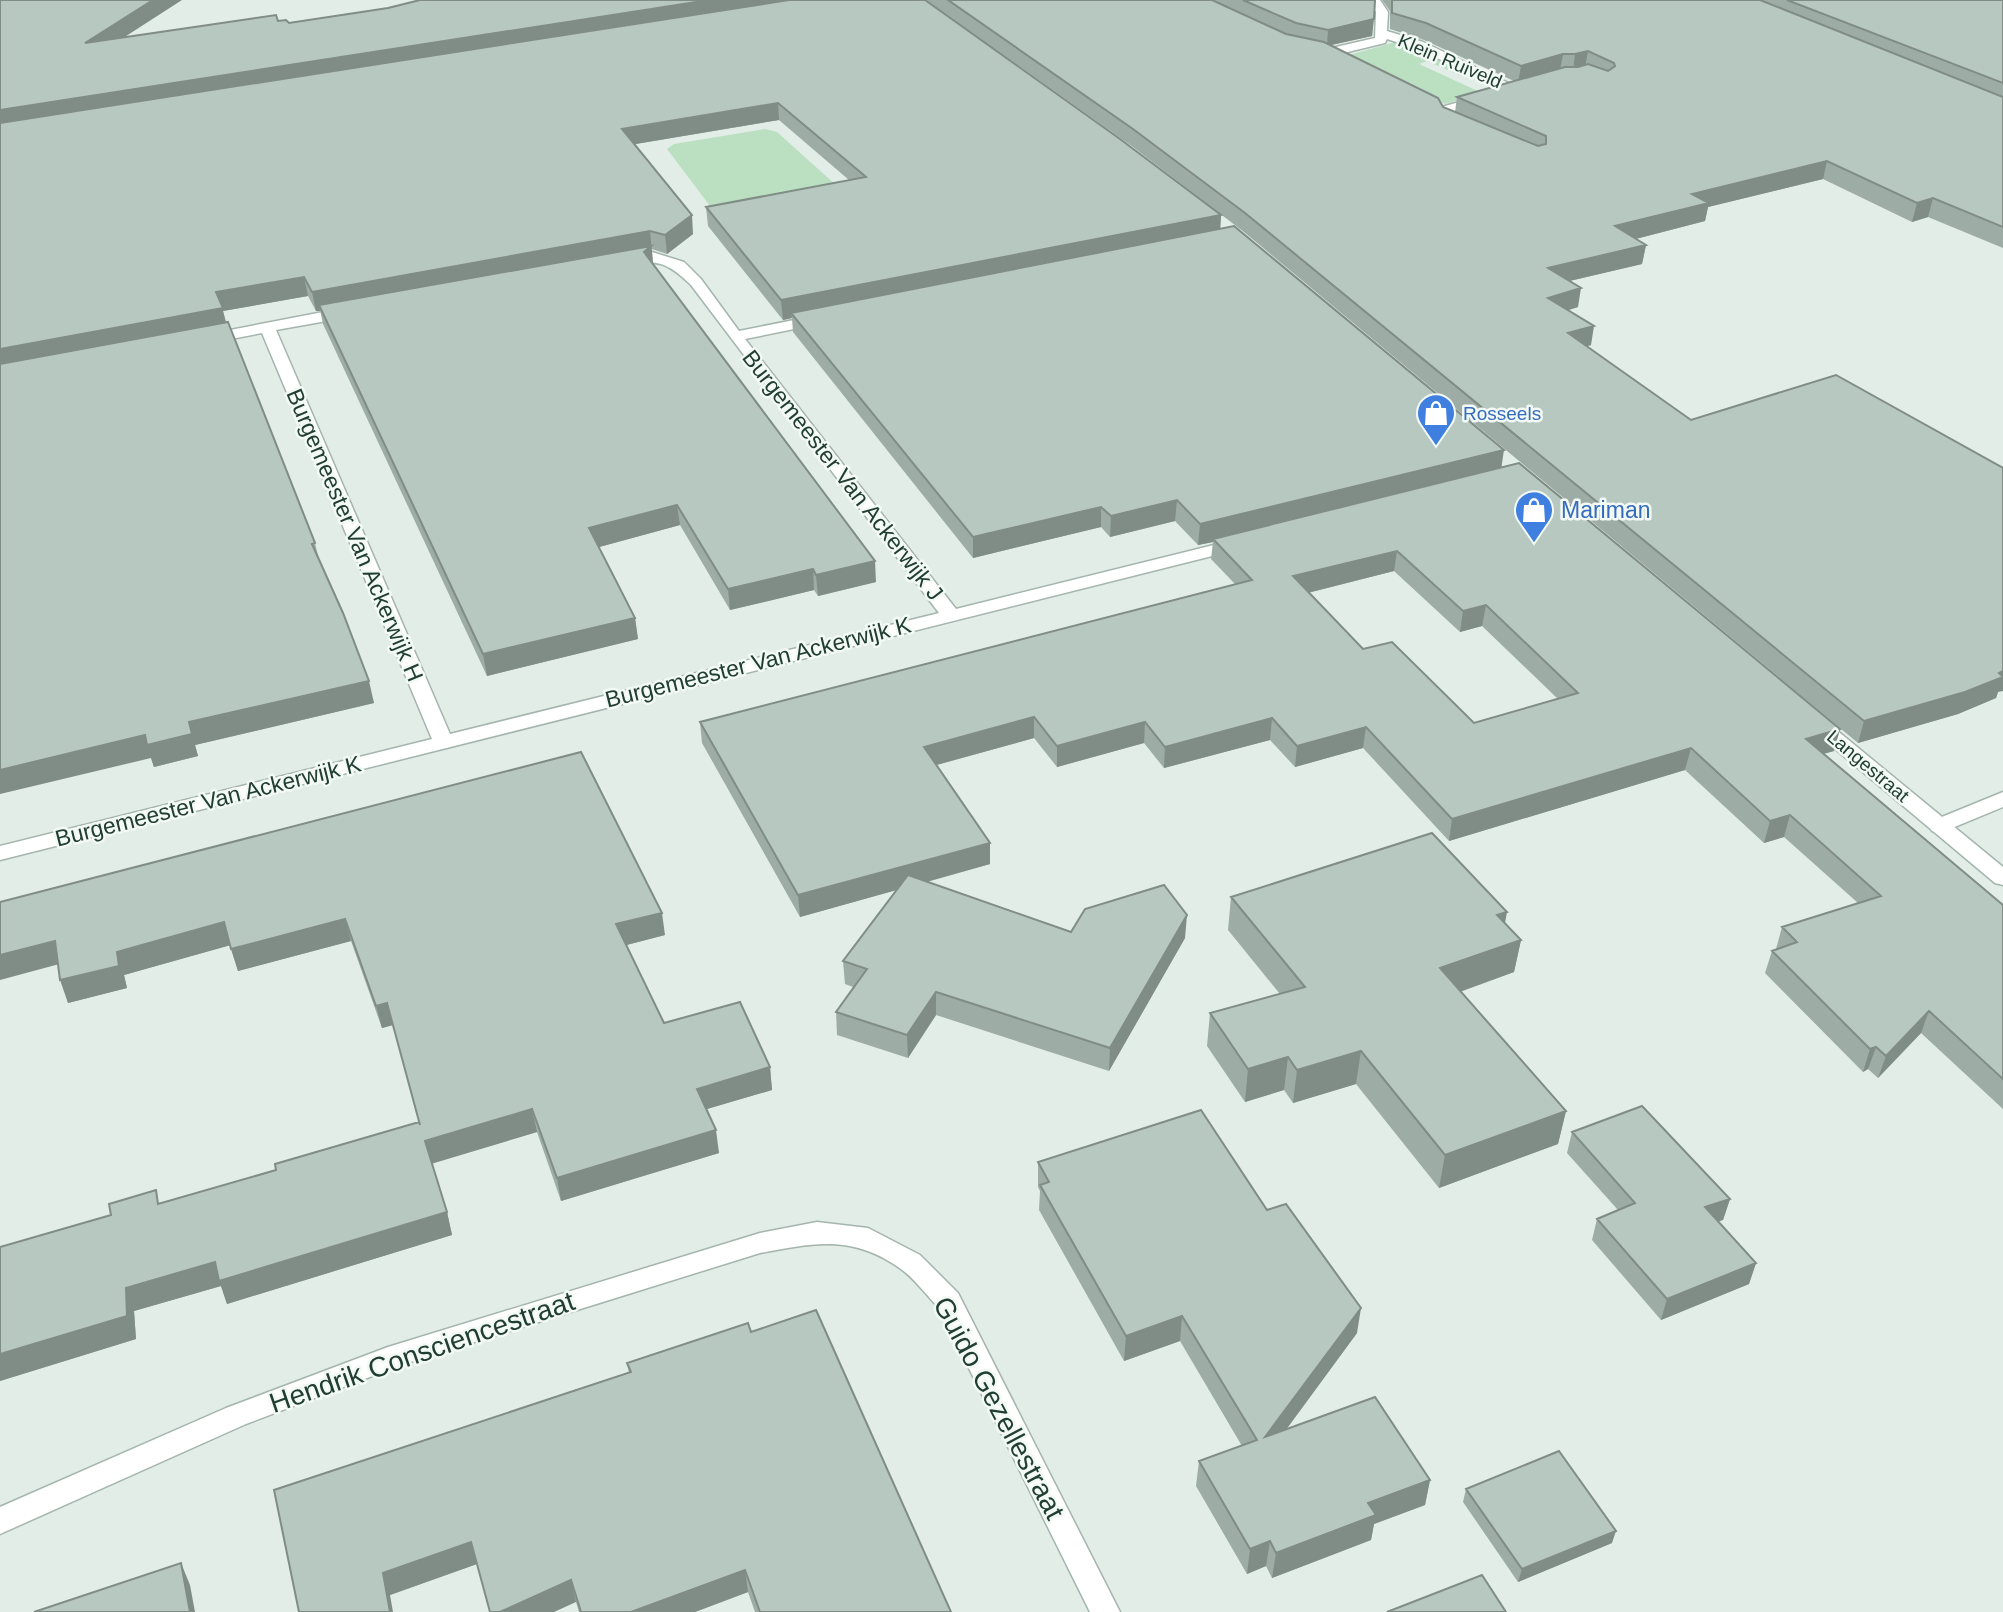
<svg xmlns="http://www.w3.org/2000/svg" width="2003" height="1612" font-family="Helvetica,sans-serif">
	<rect width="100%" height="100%" fill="#e2ede7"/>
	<path fill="#badfc1" d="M 1396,42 L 1472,75 L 1464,77 L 1427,61 L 1419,64 L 1482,93 L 1445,104 L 1351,60 L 1349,55 Z
		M 765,129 L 777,132 L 837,186 L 716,208 L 710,206 L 667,149 L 674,144 Z"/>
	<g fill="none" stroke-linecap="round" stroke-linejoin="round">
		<defs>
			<path id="minor" d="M 1368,0 L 1380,0 L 1388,12 L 1387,31 L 1423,42 L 1523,90 L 1443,115 L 1436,111 L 1438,108 L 1505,89 L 1415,48 L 1387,39 L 1385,43 L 1327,57 L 1309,53 L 1307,50 L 1313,46 L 1327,49 L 1375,38 L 1376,12 Z
				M 652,252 L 684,262 L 701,279 L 739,331 L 819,315 L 824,317 L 827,320 L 824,323 L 745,339 L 956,609 L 1238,539 L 1247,544 L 1244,548 L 0,860 L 0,846 L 432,739 L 262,333 L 205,344 L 197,339 L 199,336 L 349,307 L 357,312 L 349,317 L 276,330 L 450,734 L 939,613 L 691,285 C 667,262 657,259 625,265 L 618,261 L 620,258 Z
				M 2003,792 L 2003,807 L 1940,833 L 1932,831 L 1929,826 L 1932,821 Z
				M 817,1222 L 868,1228 L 920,1255 L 958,1293 L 1120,1612 L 1090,1612 L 939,1308 C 927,1296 915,1279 901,1269 C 852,1234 814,1243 760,1253 L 404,1364 L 246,1424 L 0,1534 L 0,1507 L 226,1408 L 388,1347 L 760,1233 Z"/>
			<path id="tertiary" d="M 1816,717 L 1823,719 L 2003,867 L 2003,885 L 1995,883 L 1809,727 L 1806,723 L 1809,719 Z"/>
		</defs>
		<use href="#minor" stroke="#a4b5ae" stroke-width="3"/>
		<use href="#tertiary" stroke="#a4b5ae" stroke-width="3"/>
		<use href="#minor" fill="#fff" fill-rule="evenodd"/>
		<use href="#tertiary" fill="#fff" fill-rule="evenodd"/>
	</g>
	<path fill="#9daca5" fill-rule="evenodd" d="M 420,0 L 1221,215 L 1220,229 L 1502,467 L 1840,729 L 1834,751 L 1823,754 L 2003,905 L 2003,1109 L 1921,1033 L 1878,1078 L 1868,1069 L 1863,1072 L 1765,973 L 1772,951 L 1776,949 L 1782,927 L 1858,903 L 1784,837 L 1764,843 L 1685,770 L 1449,841 L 1363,748 L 1295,767 L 1270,740 L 1164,768 L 1144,743 L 1057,767 L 1034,738 L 937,765 L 990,843 L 990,864 L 927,882 L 1071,932 L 1185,938 L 1109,1071 L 936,1015 L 908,1058 L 837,1035 L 836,1012 L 853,987 L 845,984 L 843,961 L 896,890 L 800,917 L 702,743 L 700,722 L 1235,584 L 1211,559 L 1213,542 L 1198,545 L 1175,521 L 1110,537 L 1101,527 L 973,558 L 793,332 L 792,318 L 783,320 L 708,226 L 706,207 L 849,180 L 779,120 L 635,144 L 693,234 L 667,254 L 652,249 L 653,264 L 876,582 L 818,596 L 814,590 L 730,610 L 680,525 L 599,547 L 635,618 L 638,639 L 487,676 L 323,324 L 320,310 L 316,311 L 308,296 L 223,311 L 226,322 L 315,543 L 318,556 L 374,703 L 195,745 L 198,756 L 154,767 L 151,758 L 124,37 L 278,21 L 289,23 L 388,8 ZM 1394,571 L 1460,632 L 1482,626 L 1558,699 L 1474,723 L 1363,649 L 1308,593 Z
		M 926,0 L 1375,0 L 1372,36 L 1331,45 L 1443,107 L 1455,112 L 1457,97 L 1514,81 L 1424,40 L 1390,29 L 1390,11 L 1382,0 L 2003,0 L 2003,248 L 1928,217 L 1912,222 L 1823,179 L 1708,207 L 1705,221 L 1636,239 L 1646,245 L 1642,264 L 1569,281 L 1578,307 L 1569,310 L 1591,345 L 1587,346 L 1998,692 L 1996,698 L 1958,714 L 1858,743 L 1244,232 L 1133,147 Z
		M 1231,897 L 1505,923 L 1521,940 L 1514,972 L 1460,992 L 1566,1111 L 1558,1144 L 1439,1188 L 1356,1084 L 1293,1103 L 1284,1090 L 1245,1102 L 1207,1046 L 1210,1013 L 1280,994 L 1228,930 Z
		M 0,902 L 665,935 L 626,945 L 664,1023 L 770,1067 L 772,1090 L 707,1109 L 719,1153 L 561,1201 L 537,1132 L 432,1163 L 447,1212 L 452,1235 L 227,1304 L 221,1286 L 134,1311 L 136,1339 L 0,1381 L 0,1247 L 161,1203 L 276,1170 L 419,1122 L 393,1025 L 382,1028 L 351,941 L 238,971 L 230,945 L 124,975 L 127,988 L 68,1003 L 58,964 Z
		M 1572,1132 L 1730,1199 L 1723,1220 L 1718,1221 L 1756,1263 L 1749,1284 L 1661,1320 L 1592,1240 L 1597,1219 L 1618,1210 L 1567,1153 Z
		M 1038,1162 L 1267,1210 L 1357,1333 L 1286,1430 L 1430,1480 L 1425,1505 L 1374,1524 L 1371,1540 L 1272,1578 L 1266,1566 L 1247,1574 L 1196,1486 L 1199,1461 L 1242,1446 L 1180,1341 L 1124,1361 L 1039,1210 L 1040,1191 L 1038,1187 Z
		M 751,1332 L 951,1612 L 755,1612 L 748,1592 L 695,1612 L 579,1612 L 576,1602 L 477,1564 L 390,1595 L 299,1612 L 629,1373 L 627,1363 Z
		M 1466,1489 L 1612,1543 L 1518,1582 L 1463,1502 Z"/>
	<path fill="#808c86" d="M 153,0 L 182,0 L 89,60 L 85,43 Z
		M 709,0 L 813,0 L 0,128 L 0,110 Z
		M 1374,19 L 1372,36 L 1327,46 L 1328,30 Z
		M 1588,51 L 1585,67 L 1573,71 L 1575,54 Z
		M 1563,54 L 1560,70 L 1518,83 L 1521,66 Z
		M 778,103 L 779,120 L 624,146 L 622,129 Z
		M 1827,161 L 1823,179 L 1708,207 L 1705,221 L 1612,245 L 1615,226 L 1692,194 Z
		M 1933,198 L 1928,217 L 1912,222 L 1917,203 Z
		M 692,215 L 693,234 L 667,254 L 665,235 Z
		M 1221,215 L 1220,234 L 791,313 L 792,318 L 783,320 L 781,300 Z
		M 650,231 L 653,264 L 319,305 L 320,311 L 316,311 L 312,292 Z
		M 1646,245 L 1642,264 L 1544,287 L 1548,268 Z
		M 304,277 L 308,296 L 223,311 L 227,327 L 0,369 L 0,349 L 216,292 Z
		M 1581,288 L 1578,307 L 1545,317 L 1548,298 Z
		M 1594,326 L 1591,345 L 1565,353 L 1568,333 Z
		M 1504,450 L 1501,470 L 1213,539 L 1213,542 L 1198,545 L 1200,524 Z
		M 1177,500 L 1175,521 L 1110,537 L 1111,516 Z
		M 677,505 L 680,525 L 592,549 L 589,528 Z
		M 1101,507 L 1101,527 L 973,558 L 973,537 Z
		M 1397,551 L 1394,571 L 1291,597 L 1293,576 Z
		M 875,561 L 876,582 L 818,596 L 816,575 Z
		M 813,569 L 814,590 L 730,610 L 728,589 Z
		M 1486,605 L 1482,626 L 1460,632 L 1463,611 Z
		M 635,618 L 638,639 L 487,676 L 483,654 Z
		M 2003,671 L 2003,691 L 1998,692 L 1996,698 L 1958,714 L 1858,743 L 1864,721 Z
		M 369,681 L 374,703 L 195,745 L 198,756 L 154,767 L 151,758 L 0,794 L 0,770 L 189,722 Z
		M 1034,717 L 1034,738 L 925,768 L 924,747 Z
		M 1272,718 L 1270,740 L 1164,768 L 1165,747 Z
		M 1145,722 L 1144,743 L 1057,767 L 1057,746 Z
		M 1366,727 L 1363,748 L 1295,767 L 1297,746 Z
		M 1840,729 L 1834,751 L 1800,760 L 1806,739 Z
		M 1691,748 L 1685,770 L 1449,841 L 1452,819 Z
		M 1790,815 L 1784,837 L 1764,843 L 1770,821 Z
		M 990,843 L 990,864 L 800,917 L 798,895 Z
		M 1507,912 L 1501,945 L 1497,915 Z
		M 662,913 L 665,935 L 619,947 L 616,924 Z
		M 1187,915 L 1185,938 L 1109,1071 L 1110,1048 Z
		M 345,919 L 351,941 L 238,971 L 231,949 Z
		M 224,922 L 231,945 L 124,975 L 127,988 L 68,1003 L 60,980 L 117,952 Z
		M 1521,940 L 1514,972 L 1434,1001 L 1440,968 Z
		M 55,941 L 63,963 L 0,980 L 0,955 Z
		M 936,992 L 936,1015 L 908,1058 L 907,1035 Z
		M 387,1003 L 393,1025 L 382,1028 L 376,1006 Z
		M 1929,1011 L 1921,1033 L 1878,1078 L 1886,1056 Z
		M 1876,1047 L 1868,1069 L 1863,1072 L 1870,1049 Z
		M 1361,1051 L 1356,1084 L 1293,1103 L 1297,1070 Z
		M 1288,1057 L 1284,1090 L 1245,1102 L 1248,1069 Z
		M 770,1067 L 772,1090 L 700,1111 L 697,1089 Z
		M 532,1109 L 537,1132 L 431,1164 L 425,1141 Z
		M 1566,1111 L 1558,1144 L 1439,1188 L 1445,1155 Z
		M 716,1130 L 719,1153 L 561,1201 L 557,1178 Z
		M 1730,1199 L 1723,1220 L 1699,1228 L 1705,1207 Z
		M 447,1212 L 452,1235 L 227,1304 L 221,1286 L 134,1311 L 136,1339 L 0,1381 L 0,1354 L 126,1288 L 215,1262 Z
		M 1756,1263 L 1749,1284 L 1661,1320 L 1667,1299 Z
		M 1361,1308 L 1357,1333 L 1262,1462 L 1265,1437 Z
		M 1182,1316 L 1180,1341 L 1124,1361 L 1126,1336 Z
		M 1430,1480 L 1425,1505 L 1374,1524 L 1371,1540 L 1272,1578 L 1276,1553 L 1368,1503 Z
		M 1616,1531 L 1612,1543 L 1518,1582 L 1522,1569 Z
		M 1270,1541 L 1266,1566 L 1247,1574 L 1250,1549 Z
		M 471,1542 L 477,1564 L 390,1595 L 393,1612 L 390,1612 L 383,1573 Z
		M 181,1563 L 190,1585 L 195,1612 L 190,1612 Z
		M 745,1570 L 748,1592 L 695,1612 L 631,1612 Z
		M 571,1580 L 576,1602 L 554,1612 L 500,1612 Z"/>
	<path fill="#b7c8c0" stroke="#808c86" stroke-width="2" fill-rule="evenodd" d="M 0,0 L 153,0 L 85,43 L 276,15 L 278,21 L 286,20 L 289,23 L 388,8 L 420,0 L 709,0 L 0,110 Z
		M 789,0 L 925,0 L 1120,139 L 1221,215 L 781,300 L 706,207 L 866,177 L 778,103 L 622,129 L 692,215 L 665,235 L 650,231 L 312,292 L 304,277 L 216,292 L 223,308 L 0,349 L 0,123 Z
		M 948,0 L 1212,0 L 1286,34 L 1324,42 L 1438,98 L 1443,107 L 1538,146 L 1546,144 L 1546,136 L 1457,97 L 1565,67 L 1578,67 L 1588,64 L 1608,71 L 1615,66 L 1614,63 L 1588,51 L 1575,54 L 1563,54 L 1521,66 L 1426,23 L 1392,13 L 1392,0 L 1760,0 L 2003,97 L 2003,227 L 1933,198 L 1917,203 L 1827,161 L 1692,194 L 1709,203 L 1615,226 L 1646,245 L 1548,268 L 1581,288 L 1548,298 L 1594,326 L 1568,333 L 1691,420 L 1836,375 L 2003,468 L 2003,671 L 1999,673 L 2003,677 L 1965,692 L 1864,721 L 1245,213 L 1133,129 Z
		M 1243,0 L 1375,0 L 1374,19 L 1328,30 L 1296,23 Z
		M 1787,0 L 2003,0 L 2003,83 Z
		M 1234,226 L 1504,450 L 1200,524 L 1177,500 L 1111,516 L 1101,507 L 973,537 L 791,313 Z
		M 651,246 L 644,252 L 875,561 L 816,575 L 813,569 L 728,589 L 677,505 L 589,528 L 635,618 L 483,654 L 319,305 Z
		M 228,322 L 315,543 L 312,544 L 343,613 L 369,681 L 189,722 L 192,734 L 147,745 L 145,735 L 0,770 L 0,364 Z
		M 1519,463 L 1840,729 L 1806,739 L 2003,905 L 2003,1079 L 1929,1011 L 1886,1056 L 1876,1047 L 1870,1049 L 1772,951 L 1797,942 L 1782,927 L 1881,896 L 1790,815 L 1770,821 L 1691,748 L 1452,819 L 1366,727 L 1297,746 L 1272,718 L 1165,747 L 1145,722 L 1057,746 L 1034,717 L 924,747 L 990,843 L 798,895 L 700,722 L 1252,580 L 1213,539 ZM 1397,551 L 1463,611 L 1486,605 L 1578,693 L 1474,723 L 1392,642 L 1363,649 L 1293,576 Z
		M 581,752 L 662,913 L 616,924 L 664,1023 L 740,1002 L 770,1067 L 697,1089 L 716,1130 L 557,1178 L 532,1109 L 425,1141 L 447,1212 L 219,1281 L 215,1262 L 126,1288 L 127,1316 L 0,1354 L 0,1247 L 111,1215 L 109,1204 L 156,1190 L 158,1204 L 276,1170 L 275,1164 L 419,1122 L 420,1125 L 387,1003 L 376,1006 L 345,919 L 231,949 L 224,922 L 117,952 L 119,966 L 60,980 L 55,941 L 0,955 L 0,902 Z
		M 1432,833 L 1507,912 L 1497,915 L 1521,940 L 1440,968 L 1566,1111 L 1445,1155 L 1361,1051 L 1297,1070 L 1288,1057 L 1248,1069 L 1210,1013 L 1305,987 L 1231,897 Z
		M 908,875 L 1071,932 L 1085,909 L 1164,885 L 1187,915 L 1110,1048 L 936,992 L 907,1035 L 836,1012 L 867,969 L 843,961 Z
		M 1642,1106 L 1730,1199 L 1705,1207 L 1756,1263 L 1667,1299 L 1597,1219 L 1635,1203 L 1572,1132 Z
		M 1201,1110 L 1267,1210 L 1286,1204 L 1361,1308 L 1265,1437 L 1375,1397 L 1430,1480 L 1368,1503 L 1376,1515 L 1276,1553 L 1270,1541 L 1250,1549 L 1199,1461 L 1257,1440 L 1182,1316 L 1126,1336 L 1040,1185 L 1049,1182 L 1038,1162 Z
		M 816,1310 L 951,1612 L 760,1612 L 745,1570 L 631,1612 L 581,1612 L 571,1580 L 500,1612 L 490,1612 L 471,1542 L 383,1573 L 390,1612 L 299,1612 L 274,1490 L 631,1372 L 627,1363 L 748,1323 L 751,1332 Z
		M 1559,1451 L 1616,1531 L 1522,1569 L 1466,1489 Z
		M 181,1563 L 190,1612 L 34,1612 Z
		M 1482,1575 L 1506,1612 L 1387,1612 Z"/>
	<defs>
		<symbol id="shop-pin" viewBox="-11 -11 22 30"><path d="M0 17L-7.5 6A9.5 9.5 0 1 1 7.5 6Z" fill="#3f7fe0" stroke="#f3f9f5"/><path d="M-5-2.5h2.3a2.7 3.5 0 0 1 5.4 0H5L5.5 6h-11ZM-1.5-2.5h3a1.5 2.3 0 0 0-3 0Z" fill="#fff"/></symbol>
	</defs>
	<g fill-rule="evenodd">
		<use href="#shop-pin" x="1414" y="391" width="44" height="60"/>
		<use href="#shop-pin" x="1512" y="488" width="44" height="60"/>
	</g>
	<g text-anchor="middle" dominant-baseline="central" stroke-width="5" stroke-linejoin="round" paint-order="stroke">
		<g font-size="19" fill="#213e34" stroke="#f3f9f5">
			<text transform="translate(1450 61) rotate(23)">Klein Ruiveld</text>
			<text transform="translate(1868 766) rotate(40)">Langestraat</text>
		</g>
		<g font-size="19" fill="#366cbe" stroke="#f3f9f5" text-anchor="start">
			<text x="1463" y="413">Rosseels</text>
		</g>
		<g font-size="23" fill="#213e34" stroke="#f3f9f5">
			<text transform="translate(843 475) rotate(52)">Burgemeester Van Ackerwijk J</text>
			<text transform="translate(355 535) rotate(67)">Burgemeester Van Ackerwijk H</text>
			<text transform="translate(758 662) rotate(-14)">Burgemeester Van Ackerwijk K</text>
			<text transform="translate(208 801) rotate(-14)">Burgemeester Van Ackerwijk K</text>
		</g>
		<g font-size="23" fill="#366cbe" stroke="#f3f9f5" text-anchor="start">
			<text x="1561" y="510">Mariman</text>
		</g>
		<g font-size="28" fill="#213e34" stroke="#f3f9f5">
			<text transform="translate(422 1352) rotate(-19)">Hendrik Consciencestraat</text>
			<text transform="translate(999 1408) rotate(62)">Guido Gezellestraat</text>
		</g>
	</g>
</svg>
